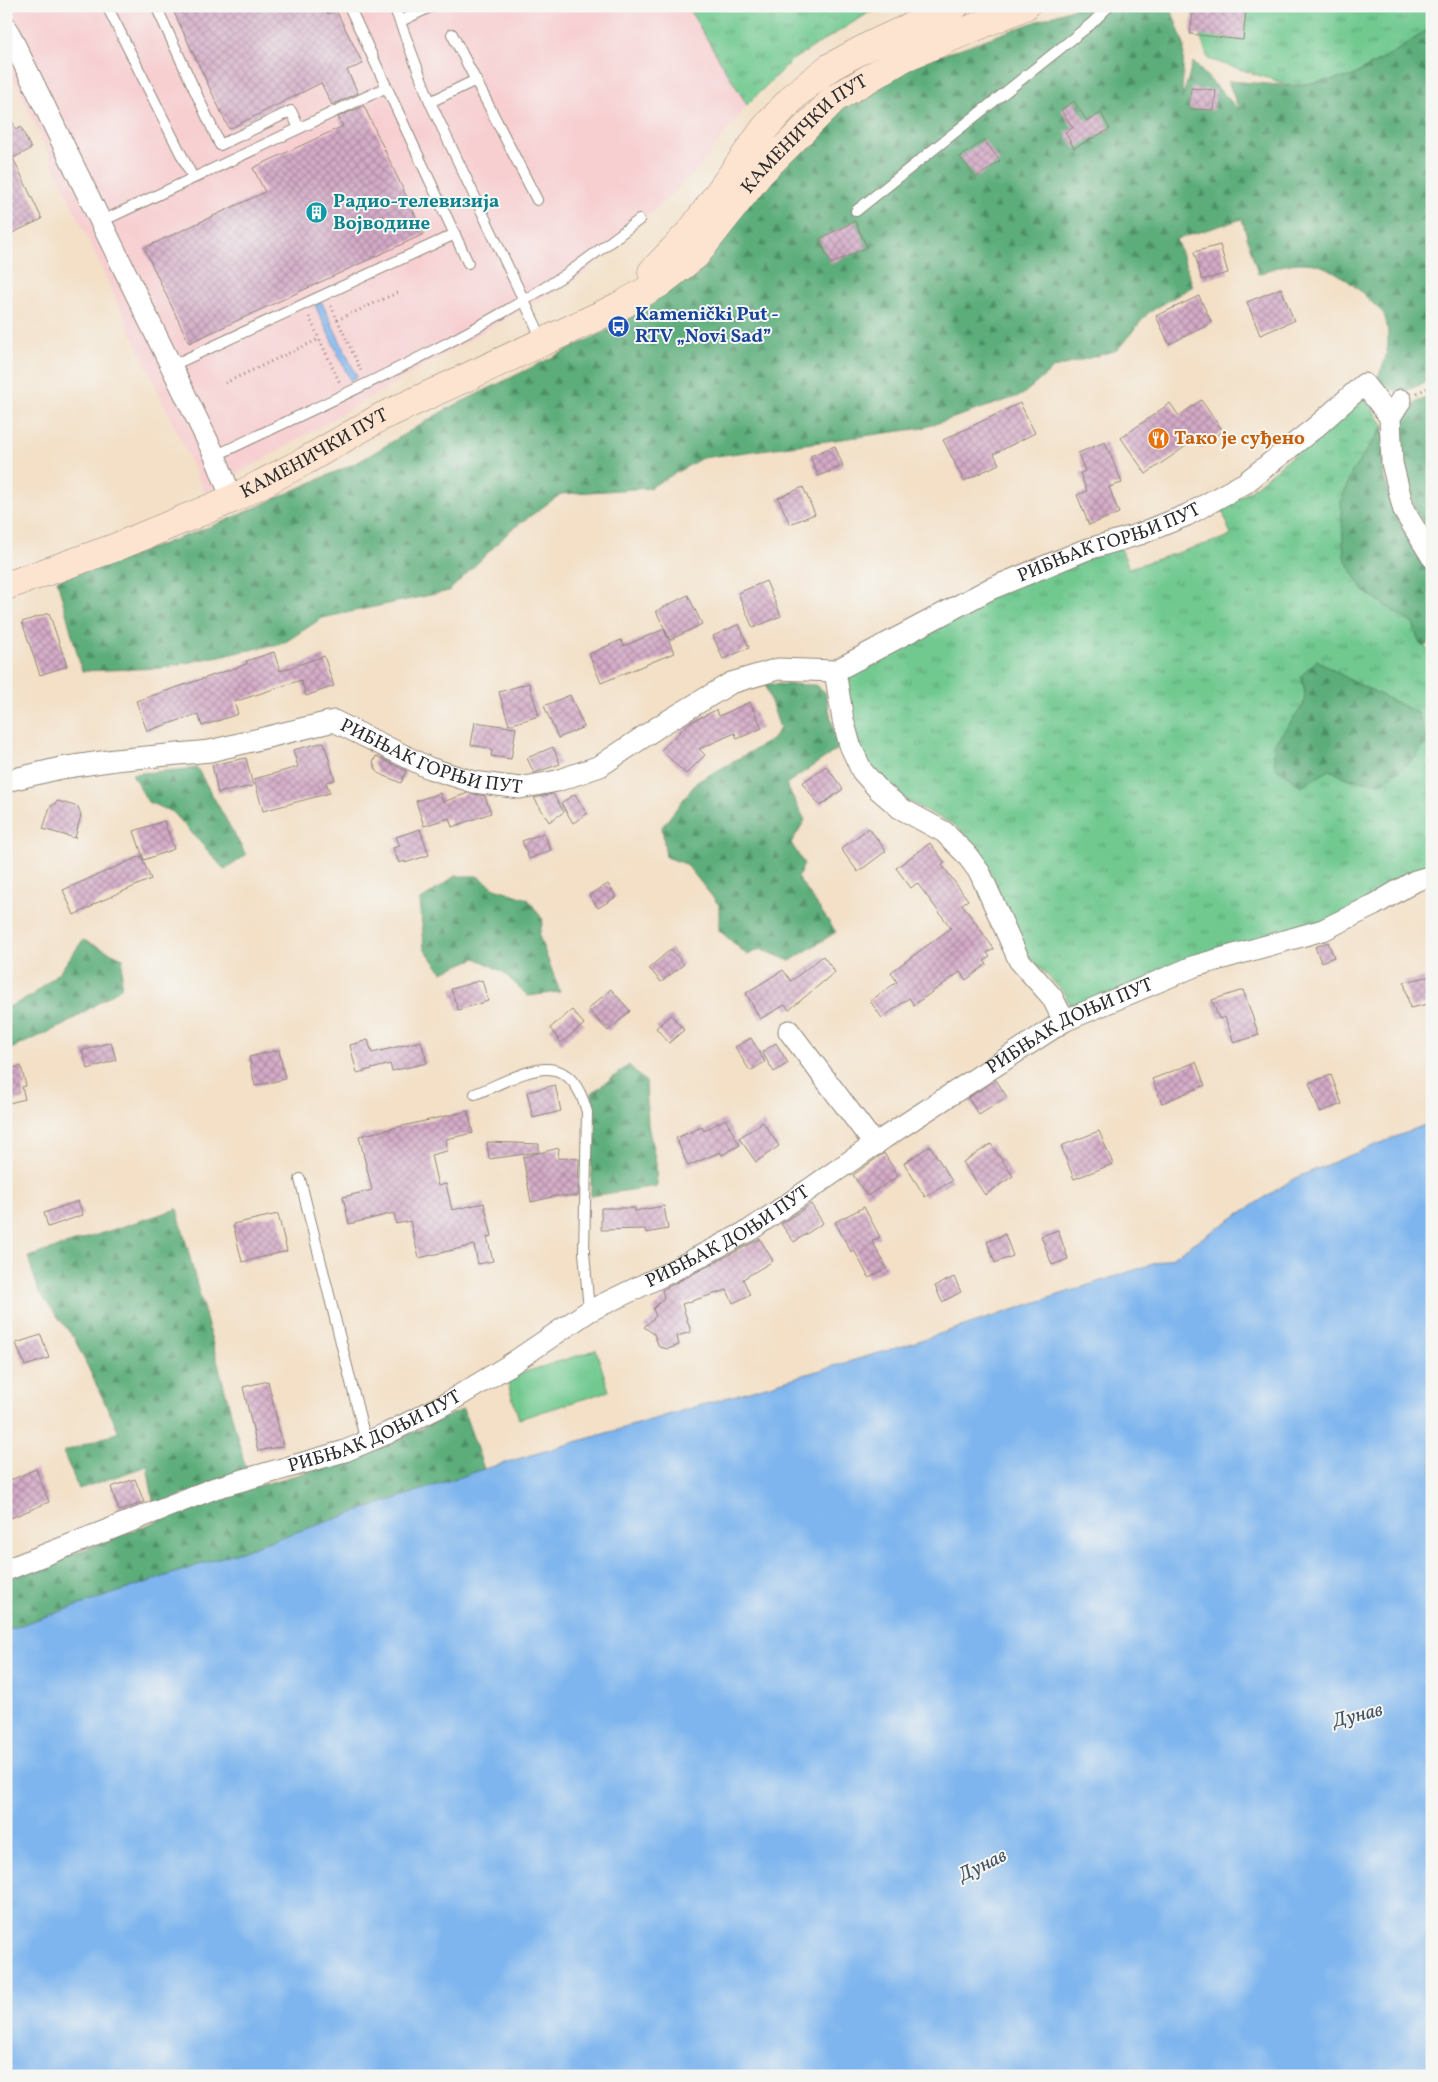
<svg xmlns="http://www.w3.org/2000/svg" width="1438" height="2082" font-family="Vollkorn,serif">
	<defs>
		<pattern id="grass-tufts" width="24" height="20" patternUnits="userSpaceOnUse" patternTransform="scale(1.25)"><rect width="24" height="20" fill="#71c990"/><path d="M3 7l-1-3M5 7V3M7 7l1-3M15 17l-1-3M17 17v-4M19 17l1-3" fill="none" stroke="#5da376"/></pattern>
		<pattern id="forest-firs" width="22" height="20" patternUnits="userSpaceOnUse" patternTransform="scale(1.25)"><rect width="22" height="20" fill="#5cad7a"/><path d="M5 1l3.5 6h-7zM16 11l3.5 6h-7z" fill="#4c8d64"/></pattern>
		<pattern id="building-cross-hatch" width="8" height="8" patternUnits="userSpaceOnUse" patternTransform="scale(1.25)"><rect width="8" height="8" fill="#d4abc7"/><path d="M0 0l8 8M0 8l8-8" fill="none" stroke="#ac8ba2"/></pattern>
	</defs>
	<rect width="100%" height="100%" fill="#f6f6f2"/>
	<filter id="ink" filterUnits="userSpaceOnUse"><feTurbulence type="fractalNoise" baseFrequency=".02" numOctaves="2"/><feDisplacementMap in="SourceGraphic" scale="10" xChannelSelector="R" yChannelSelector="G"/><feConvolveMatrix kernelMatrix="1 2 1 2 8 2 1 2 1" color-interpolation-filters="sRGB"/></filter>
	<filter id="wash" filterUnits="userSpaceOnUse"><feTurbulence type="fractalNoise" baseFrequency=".0096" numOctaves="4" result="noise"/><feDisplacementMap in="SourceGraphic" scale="20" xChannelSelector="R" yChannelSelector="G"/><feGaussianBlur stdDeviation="1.12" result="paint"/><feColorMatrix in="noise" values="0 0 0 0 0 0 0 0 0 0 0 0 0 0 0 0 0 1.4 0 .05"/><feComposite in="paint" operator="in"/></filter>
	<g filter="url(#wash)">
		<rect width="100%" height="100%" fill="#f3e0c7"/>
		<path fill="#f7cfd1" d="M 6,6 L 687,6 L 747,105 L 695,173 L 585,273 L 205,493 L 6,61 Z"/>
		<path fill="url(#grass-tufts)" stroke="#4e7a5e" fill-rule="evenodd" d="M 687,6 L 880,6 L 792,60 L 747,105 Z
			M 1190,6 L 1432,6 L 1432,26 L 1403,47 L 1351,77 L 1292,86 L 1208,59 Z
			M 1363,396 L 1384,426 L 1352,472 L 1364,591 L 1413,624 L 1420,644 L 1432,652 L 1432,870 L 1341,917 L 1071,1008 L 1063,992 L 1027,954 L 985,861 L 968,838 L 954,825 L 907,801 L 885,785 L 860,750 L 843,675 L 989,597 L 1120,546 L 1129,568 L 1231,536 L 1222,509 L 1251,490 ZM 1317,660 L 1350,680 L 1418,713 L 1350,779 L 1330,770 L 1292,722 C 1306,703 1308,700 1301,676 Z"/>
		<path fill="url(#forest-firs)" stroke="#446c52" d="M 1080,6 L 1170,6 L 1184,45 L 1182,99 L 1193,62 L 1239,110 L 1228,81 L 1292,86 L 1351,77 L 1403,47 L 1432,26 L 1430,380 L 1401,393 L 1375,382 C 1388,359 1392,339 1384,314 C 1363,294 1336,263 1304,263 C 1288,262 1273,269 1258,274 L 1242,219 L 1176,239 L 1193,286 L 1148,313 L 1117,350 L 1054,368 L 1022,395 L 923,428 L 702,458 L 649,488 L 561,494 L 512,529 L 449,591 L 322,618 L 284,643 L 161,668 L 82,671 L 57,580 L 128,557 L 225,521 L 360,461 L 445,410 L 600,334 L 633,316 L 673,286 L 799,136 L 897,71 Z
			M 1432,396 L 1432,538 C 1426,527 1417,515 1413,504 C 1405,481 1391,420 1414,404 C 1419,400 1426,399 1432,396 Z
			M 1384,426 L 1383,453 L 1384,477 L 1397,516 L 1411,546 L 1432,575 L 1432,641 L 1425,646 L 1420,644 L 1413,624 L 1364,591 L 1344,557 L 1341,501 L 1352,472 Z
			M 1317,660 L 1350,680 L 1418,713 L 1428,742 L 1409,763 L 1381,783 L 1350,779 L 1330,770 L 1301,786 L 1275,766 L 1273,745 L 1304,705 L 1305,691 L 1301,676 Z
			M 765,684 L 815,685 L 825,692 L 838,749 L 786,784 L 805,820 L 791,843 L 804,864 L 798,878 L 836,932 L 790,961 L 761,949 L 747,955 L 719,930 L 719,905 L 686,864 L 666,857 L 662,827 L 697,782 L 773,739 L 780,728 Z
			M 197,768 L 246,855 L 225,870 L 173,812 L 148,802 L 132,774 Z
			M 455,876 L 477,876 L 495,888 L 528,899 L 543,920 L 539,936 L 560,992 L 528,996 L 503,972 L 476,958 L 442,972 L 424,948 L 420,901 Z
			M 83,940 L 123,958 L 121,988 L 64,1025 L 6,1051 L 6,1008 L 32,996 L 61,970 Z
			M 629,1065 L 646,1082 L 648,1125 L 656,1163 L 657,1186 L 591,1196 L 592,1093 Z
			M 177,1209 L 247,1473 L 154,1505 L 147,1466 L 79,1489 L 63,1452 L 119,1432 L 74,1338 L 39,1292 L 28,1257 Z
			M 463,1409 L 484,1469 L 6,1630 L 6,1580 L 219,1497 L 332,1465 L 371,1452 Z"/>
		<path fill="#71c990" stroke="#4e7a5e" d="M 596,1350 L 609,1391 L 519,1419 L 506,1378 Z"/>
		<path fill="#7eb5ee" stroke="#54708c" d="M 321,301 L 357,377 L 350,380 L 315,305 Z
			M 1432,1122 L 1432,2076 L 6,2076 L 6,1630 L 484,1469 L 909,1344 L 1171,1258 L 1295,1178 Z"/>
		<g id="blocks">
			<path fill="url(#building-cross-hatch)" d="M 171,6 L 324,6 L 327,14 L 336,10 L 363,64 L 347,70 L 358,93 L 332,105 L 321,83 L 229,129 Z
				M 1194,6 L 1213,6 L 1246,10 L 1243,40 L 1190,34 Z
				M 1191,88 L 1216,90 L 1214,110 L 1189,109 Z
				M 1074,101 L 1087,121 L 1101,113 L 1110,129 L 1074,148 L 1065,132 L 1073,128 L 1061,110 Z
				M 364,106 L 424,234 L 189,343 L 144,248 L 265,192 L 253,168 L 343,126 L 338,117 Z
				M 6,108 L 16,130 L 21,127 L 31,149 L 13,158 L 42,219 L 6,236 Z
				M 984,140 L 1000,161 L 976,178 L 960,157 Z
				M 855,221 L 867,247 L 831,264 L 819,239 Z
				M 1220,245 L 1228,273 L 1202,280 L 1194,252 Z
				M 1281,288 L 1294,321 L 1260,335 L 1247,302 Z
				M 1199,296 L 1212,323 L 1169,344 L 1156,316 Z
				M 1201,400 L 1223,431 L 1201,446 L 1196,439 L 1146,474 L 1121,438 L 1170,403 L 1179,416 Z
				M 1020,403 L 1035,433 L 994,454 L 999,464 L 964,481 L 943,440 Z
				M 1105,442 L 1122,483 L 1109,487 L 1119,513 L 1089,525 L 1077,495 L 1087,491 L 1080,473 L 1085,471 L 1078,453 Z
				M 835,446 L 843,466 L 818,476 L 810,456 Z
				M 803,487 L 815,514 L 790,524 L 778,498 Z
				M 766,581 L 781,616 L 753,628 L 738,593 Z
				M 688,595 L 702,624 L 670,640 L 656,611 Z
				M 49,613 L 67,666 L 40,675 L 22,622 Z
				M 739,624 L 749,648 L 723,659 L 713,636 Z
				M 664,629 L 674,653 L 601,683 L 589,654 L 621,640 L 624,646 Z
				M 274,652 L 280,671 L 324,656 L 334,686 L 306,696 L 301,680 L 234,702 L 238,714 L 202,726 L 198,714 L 147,731 L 136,701 L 247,664 L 246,661 Z
				M 529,683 L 539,716 L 509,725 L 499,692 Z
				M 570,695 L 584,727 L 558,738 L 544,706 Z
				M 750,702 L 762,728 L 737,739 L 735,733 L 699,749 L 705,755 L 686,774 L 661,750 L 689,723 L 716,710 L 719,716 Z
				M 475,722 L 516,728 L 511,759 L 491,756 L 492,750 L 489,748 L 471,745 Z
				M 324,742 L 335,780 L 326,782 L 330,793 L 263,811 L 254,779 L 298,767 L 293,750 Z
				M 553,747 L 560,764 L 534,773 L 527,758 Z
				M 376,756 L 406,771 L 401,783 L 378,773 L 373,763 Z
				M 246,758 L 253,786 L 218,793 L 212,765 Z
				M 826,766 L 843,789 L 820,806 L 802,783 Z
				M 440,793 L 443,802 L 468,793 L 485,796 L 491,813 L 452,827 L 449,818 L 424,826 L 416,801 Z
				M 553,794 L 564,812 L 549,822 L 534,798 Z
				M 575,794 L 587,814 L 573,823 L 561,803 Z
				M 58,801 L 78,807 L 81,815 L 75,838 L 43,829 L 50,807 Z
				M 164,821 L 174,849 L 144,860 L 134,831 Z
				M 869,828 L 886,851 L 858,872 L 841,849 Z
				M 420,829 L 429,855 L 405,863 L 405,861 L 399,863 L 393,848 L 400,846 L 396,837 Z
				M 544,833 L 551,850 L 529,859 L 522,841 Z
				M 930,843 L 945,863 L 942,865 L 968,900 L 962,904 L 994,949 L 987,953 L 990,957 L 984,961 L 987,964 L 966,980 L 960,972 L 914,1005 L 909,998 L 882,1018 L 870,1001 L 897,982 L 891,972 L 951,928 L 917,883 L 911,888 L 896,868 Z
				M 141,856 L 151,879 L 92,905 L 93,906 L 74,915 L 63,890 Z
				M 608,884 L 616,897 L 598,908 L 589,895 Z
				M 1328,942 L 1334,957 L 1321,962 L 1315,947 Z
				M 671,949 L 684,964 L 661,982 L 649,968 Z
				M 823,956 L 835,972 L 789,1010 L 785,1005 L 760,1019 L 746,993 L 783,970 L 791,981 Z
				M 1432,976 L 1432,1003 L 1410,1008 L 1404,982 Z
				M 482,980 L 488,1001 L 458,1010 L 451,989 Z
				M 611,989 L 630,1011 L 608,1031 L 588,1009 Z
				M 1243,990 L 1259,1035 L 1234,1043 L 1225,1017 L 1219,1019 L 1212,1000 Z
				M 572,1010 L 584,1024 L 561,1043 L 550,1028 Z
				M 671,1015 L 684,1030 L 669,1043 L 656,1028 Z
				M 751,1038 L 765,1062 L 750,1071 L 735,1047 Z
				M 368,1040 L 372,1053 L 421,1041 L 427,1063 L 392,1071 L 390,1064 L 357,1073 L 350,1045 Z
				M 111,1042 L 116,1060 L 88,1069 L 82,1051 Z
				M 776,1043 L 788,1063 L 774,1072 L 762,1052 Z
				M 279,1050 L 285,1079 L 255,1086 L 249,1057 Z
				M 1196,1062 L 1205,1085 L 1162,1103 L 1152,1079 Z
				M 21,1066 L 26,1086 L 22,1087 L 25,1099 L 9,1103 L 6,1092 L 6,1070 Z
				M 1331,1075 L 1342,1104 L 1320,1112 L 1309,1083 Z
				M 996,1080 L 1007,1097 L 979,1115 L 968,1098 Z
				M 555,1085 L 561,1111 L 533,1118 L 527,1092 Z
				M 468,1111 L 473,1133 L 446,1139 L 447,1151 L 431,1155 L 438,1186 L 446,1184 L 452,1210 L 484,1203 L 492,1236 L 487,1237 L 493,1261 L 478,1264 L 474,1245 L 419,1258 L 410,1221 L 396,1224 L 394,1213 L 349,1224 L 343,1197 L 372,1190 L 359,1136 Z
				M 725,1119 L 740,1145 L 722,1155 L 720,1152 L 688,1166 L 676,1138 L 702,1127 L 704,1131 Z
				M 763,1122 L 779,1146 L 756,1162 L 739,1138 Z
				M 1099,1131 L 1113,1164 L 1074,1179 L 1061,1146 Z
				M 487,1142 L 539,1144 L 539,1152 L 489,1159 Z
				M 991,1144 L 1013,1176 L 985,1195 L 963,1162 Z
				M 930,1146 L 952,1181 L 925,1197 L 904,1163 Z
				M 559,1148 L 558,1158 L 579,1159 L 578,1196 L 556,1196 L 531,1202 L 523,1157 Z
				M 884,1153 L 898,1176 L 867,1196 L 853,1175 Z
				M 78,1201 L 83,1215 L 48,1227 L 44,1213 Z
				M 811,1204 L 823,1223 L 794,1242 L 781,1224 Z
				M 664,1206 L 668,1229 L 646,1233 L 645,1229 L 601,1230 L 601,1208 L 635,1208 L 635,1211 Z
				M 864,1207 L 880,1237 L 872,1241 L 887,1268 L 869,1278 L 854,1250 L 851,1252 L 835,1222 Z
				M 278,1214 L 287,1251 L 242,1262 L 233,1224 Z
				M 1058,1230 L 1068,1259 L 1052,1265 L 1041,1236 Z
				M 1005,1234 L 1013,1256 L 995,1263 L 987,1242 Z
				M 760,1239 L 773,1261 L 743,1279 L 750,1295 L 733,1303 L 727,1290 L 682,1304 L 691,1332 L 677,1336 L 679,1345 L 668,1349 L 659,1347 L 654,1334 L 644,1327 L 656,1316 L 653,1309 L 664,1298 L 662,1290 Z
				M 954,1277 L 961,1292 L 942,1302 L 935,1286 Z
				M 41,1335 L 49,1358 L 25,1366 L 16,1343 Z
				M 268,1381 L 283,1446 L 258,1451 L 243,1387 Z
				M 36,1469 L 49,1502 L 6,1520 L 6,1482 Z
				M 135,1479 L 144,1502 L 119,1511 L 111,1487 Z"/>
		</g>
	</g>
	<g filter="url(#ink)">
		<use href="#blocks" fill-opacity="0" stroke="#8f8679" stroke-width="1"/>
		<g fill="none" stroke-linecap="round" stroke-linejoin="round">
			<defs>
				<path id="lane" d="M 107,6 L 193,178
					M 156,6 L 220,145 L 291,111 L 299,128
					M 349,6 L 468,263
					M 394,6 L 430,102 L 543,341
					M 401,21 L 432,6
					M 452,34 L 537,200
					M 430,102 L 476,80
					M 856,211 L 1091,24 L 1109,6
					M 100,222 L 387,87
					M 171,366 L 455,234
					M 215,456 C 331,400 451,348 560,278 C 587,261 613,239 639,220
					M 475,1094 C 523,1075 568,1041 587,1112 L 584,1252 L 589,1311
					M 300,1179 L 366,1442"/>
				<g id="street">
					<path d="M 6,27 L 215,456 L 232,499"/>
					<path d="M 1401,400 L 1390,417 L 1392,463 L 1404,511 L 1432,557"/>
					<path d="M 835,671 L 843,720 L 850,745 L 862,771 L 878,789 L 900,808 L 944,832 L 966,854 L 980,873 L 1019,960 L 1052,997 L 1064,1021"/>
					<path id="s1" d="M 6,781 L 61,768 L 115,760 L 210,751 L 334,721 L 429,768 L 474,782 L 520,788 L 557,781 L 600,766 L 661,725 L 731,683 L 778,669 L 835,671 L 990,589 L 1085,550 L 1140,534 L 1187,515 L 1245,483 L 1317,426 L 1364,384 L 1390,417"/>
					<path d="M 789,1031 L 875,1145"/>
					<path id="s2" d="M 6,1570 L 215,1488 L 345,1451 L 388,1433 L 447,1403 L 508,1366 L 589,1311 L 670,1272 L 750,1230 L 884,1138 L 1064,1021 L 1195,966 L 1323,930 L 1374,905 L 1415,881 L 1432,876"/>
				</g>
				<g id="secondary">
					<path d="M 652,272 L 692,230 L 765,128 L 796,94 L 830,67 L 869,46 L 955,6"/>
					<path id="s3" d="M 6,586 L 114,548 L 232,499 L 305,461 L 381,417 L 618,307 L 660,283 L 695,256 L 760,173 L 834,99 L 905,57 L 1025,6"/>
				</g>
			</defs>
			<use href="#lane" stroke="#8f8679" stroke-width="12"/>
			<use href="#street" stroke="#8f8679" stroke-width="23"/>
			<use href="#secondary" stroke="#8f8679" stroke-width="29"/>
			<path stroke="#8f8679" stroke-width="3" stroke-dasharray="1 4" stroke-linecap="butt" d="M 331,306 L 362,373
				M 309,317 L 340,383
				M 337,320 L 399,292
				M 225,383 L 319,339
				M 1417,393 L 1432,386"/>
			<use href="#lane" stroke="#fff" stroke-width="10"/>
			<use href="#street" stroke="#fff" stroke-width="21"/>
			<use href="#secondary" stroke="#fde4d1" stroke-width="28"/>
		</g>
	</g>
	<defs>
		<symbol id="building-disc" viewBox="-11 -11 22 22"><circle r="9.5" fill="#0f9aa8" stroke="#f6f6f2"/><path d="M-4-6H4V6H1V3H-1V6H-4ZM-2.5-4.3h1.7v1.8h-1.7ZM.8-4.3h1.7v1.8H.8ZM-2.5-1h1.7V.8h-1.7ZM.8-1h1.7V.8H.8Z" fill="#fff"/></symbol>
		<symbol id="bus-disc" viewBox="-11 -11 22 22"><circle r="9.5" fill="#1a4fb4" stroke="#f6f6f2"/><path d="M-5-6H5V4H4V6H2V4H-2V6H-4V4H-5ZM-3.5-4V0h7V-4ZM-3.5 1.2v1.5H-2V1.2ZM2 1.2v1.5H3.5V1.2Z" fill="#fff"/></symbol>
		<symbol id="restaurant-disc" viewBox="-11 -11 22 22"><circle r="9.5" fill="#e8710a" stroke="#f6f6f2"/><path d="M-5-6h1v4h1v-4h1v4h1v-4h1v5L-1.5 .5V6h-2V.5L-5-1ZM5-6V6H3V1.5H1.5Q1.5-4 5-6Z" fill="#fff"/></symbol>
	</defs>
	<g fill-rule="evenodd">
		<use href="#building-disc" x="304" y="200" width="25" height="25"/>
		<use href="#bus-disc" x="606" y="314" width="25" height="25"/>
		<use href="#restaurant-disc" x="1146" y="426" width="25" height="25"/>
	</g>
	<g text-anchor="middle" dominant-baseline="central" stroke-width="4" stroke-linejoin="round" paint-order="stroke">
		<g font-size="19" fill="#2b2b2b" stroke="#f6f6f2">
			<text stroke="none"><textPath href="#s3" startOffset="931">КАМЕНИЧКИ ПУТ</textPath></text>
			<text stroke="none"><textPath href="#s3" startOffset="336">КАМЕНИЧКИ ПУТ</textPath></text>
			<text stroke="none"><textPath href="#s1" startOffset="1181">РИБЊАК ГОРЊИ ПУТ</textPath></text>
			<text stroke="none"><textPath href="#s1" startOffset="439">РИБЊАК ГОРЊИ ПУТ</textPath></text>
			<text stroke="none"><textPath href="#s2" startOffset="1202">РИБЊАК ДОЊИ ПУТ</textPath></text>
			<text stroke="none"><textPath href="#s2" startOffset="799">РИБЊАК ДОЊИ ПУТ</textPath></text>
			<text stroke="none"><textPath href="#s2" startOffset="394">РИБЊАК ДОЊИ ПУТ</textPath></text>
		</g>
		<g font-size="19" font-weight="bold" fill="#0d838f" stroke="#f6f6f2" text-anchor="start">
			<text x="333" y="202">Радио-телевизија<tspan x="333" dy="22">Војводине</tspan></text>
		</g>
		<g font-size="19" font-weight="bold" fill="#164399" stroke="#f6f6f2" text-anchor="start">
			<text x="635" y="315">Kamenički Put -<tspan x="635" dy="22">RTV „Novi Sad”</tspan></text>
		</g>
		<g font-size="19" font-weight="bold" fill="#c56008" stroke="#f6f6f2" text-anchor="start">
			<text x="1174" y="439">Тако је суђено</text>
		</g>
		<g font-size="20" font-style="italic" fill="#445466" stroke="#f6f6f2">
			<text transform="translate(1358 1716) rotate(-14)">Дунав</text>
			<text transform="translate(983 1866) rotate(-26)">Дунав</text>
		</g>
	</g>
	<rect width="1438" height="2082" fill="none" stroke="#f6f6f2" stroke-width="25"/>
</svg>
